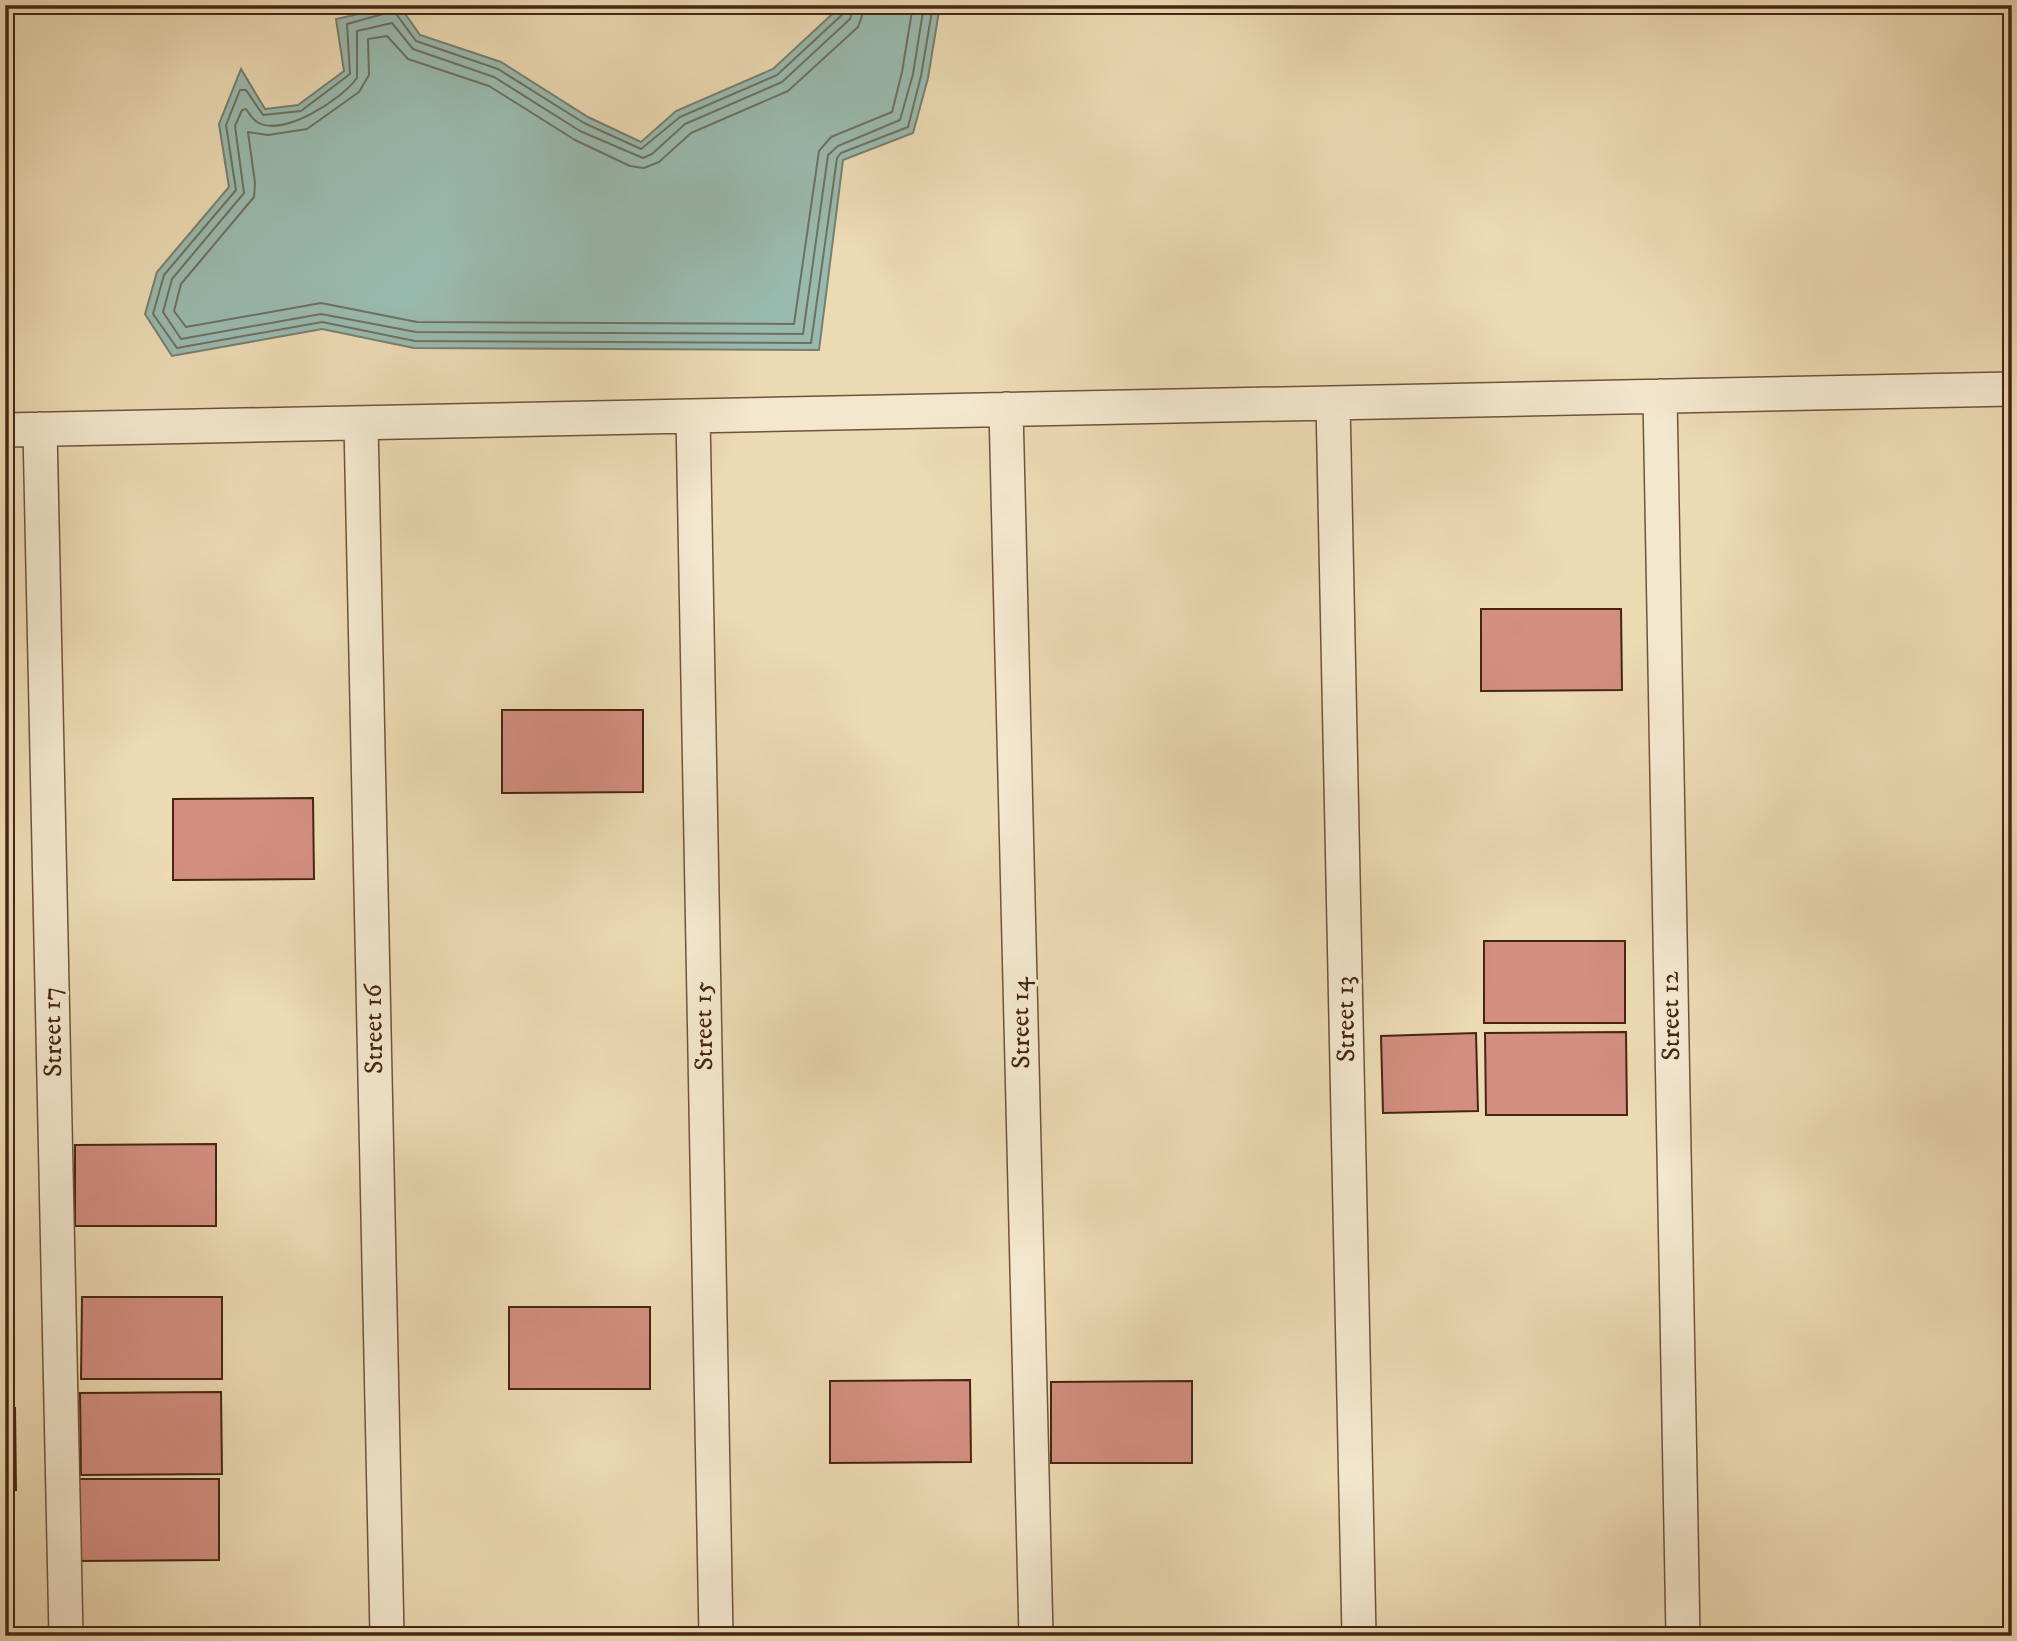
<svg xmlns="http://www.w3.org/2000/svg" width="2017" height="1641" font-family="'IM FELL DW Pica',serif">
	<rect width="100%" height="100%" fill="#ecdab3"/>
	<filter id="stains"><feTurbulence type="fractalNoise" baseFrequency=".00286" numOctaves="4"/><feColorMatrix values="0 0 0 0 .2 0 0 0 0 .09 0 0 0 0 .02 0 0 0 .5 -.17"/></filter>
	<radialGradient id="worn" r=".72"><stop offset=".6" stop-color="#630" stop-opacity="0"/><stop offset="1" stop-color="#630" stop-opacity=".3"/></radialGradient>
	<path fill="#99baaf" stroke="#787f71" stroke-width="2" d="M 399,5 L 420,35 L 501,62 L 588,117 L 641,142 L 676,111 L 773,69 L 842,5 L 940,5 L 928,78 L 913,133 L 843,160 L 819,350 L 414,348 L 322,329 L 172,356 L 145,314 L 157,272 L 229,187 L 219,124 L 241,69 L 265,109 L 298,105 L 344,71 L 336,19 Z"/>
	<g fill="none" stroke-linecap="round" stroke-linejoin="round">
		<path stroke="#707061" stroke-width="2" d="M 846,5 L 844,13 L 777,75 L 680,117 L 641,149 L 584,123 L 498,69 L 416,41 L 394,11 L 347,24 L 350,74 L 301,111 L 263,115 L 246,90 L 240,90 L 226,125 L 236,190 L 164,275 L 153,314 L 177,348 L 322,322 L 415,341 L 811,343 L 837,158 L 841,153 L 908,127 L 921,76 L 933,5
			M 855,5 L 850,19 L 782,82 L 685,124 L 652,154 L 643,158 L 580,131 L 494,77 L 413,49 L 392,23 L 357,31 L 357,78 C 342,99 283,138 257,122 C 252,119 249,113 246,109 L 242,110 L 235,126 L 244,193 L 172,279 L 163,312 L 181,339 L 321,314 L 416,332 L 803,334 L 828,155 L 838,146 L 900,120 L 913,74 L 924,5
			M 866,5 L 858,27 L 788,91 L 691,133 L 659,162 L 644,168 L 630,166 L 575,140 L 489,86 L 408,59 L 387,36 L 368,39 L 369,75 L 359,92 L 307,129 L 268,135 L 248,132 L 255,183 L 254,197 L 181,284 L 174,311 L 186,327 L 321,303 L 417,322 L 794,324 L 819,151 L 831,137 L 892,112 L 902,72 L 913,5"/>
	</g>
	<path fill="#d28e7f" stroke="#462613" stroke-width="2" d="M 1481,609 L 1621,609 L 1622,690 L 1481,691 Z
		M 502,710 L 643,710 L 643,792 L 502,793 Z
		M 313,798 L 314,879 L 173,880 L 173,799 Z
		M 1484,941 L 1625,941 L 1625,1023 L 1484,1023 Z
		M 1626,1032 L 1627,1115 L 1486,1115 L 1485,1033 Z
		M 1476,1033 L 1478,1111 L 1383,1113 L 1381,1036 Z
		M 216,1144 L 216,1226 L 75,1226 L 75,1145 Z
		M 82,1297 L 222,1297 L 222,1379 L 81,1379 Z
		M 509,1307 L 650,1307 L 650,1389 L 509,1389 Z
		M 970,1380 L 971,1462 L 830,1463 L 830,1381 Z
		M 1192,1381 L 1192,1463 L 1051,1463 L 1051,1382 Z
		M 221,1392 L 222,1474 L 81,1475 L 80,1393 Z
		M 5,1408 L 15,1408 L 16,1490 L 5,1490 Z
		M 78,1479 L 219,1479 L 219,1560 L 78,1561 Z"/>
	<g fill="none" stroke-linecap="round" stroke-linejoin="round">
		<defs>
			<path id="street" d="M 1660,396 L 1683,1636
				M 1333,403 L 1359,1636
				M 1006,409 L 1036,1636
				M 693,416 L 716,1636
				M 361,423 L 387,1636
				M 40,429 L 66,1636
				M 5,430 L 2012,389"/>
		</defs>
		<use href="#street" stroke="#70533b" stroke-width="36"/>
		<use href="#street" stroke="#f3e7ce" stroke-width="33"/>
	</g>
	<g text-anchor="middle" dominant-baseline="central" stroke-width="7" stroke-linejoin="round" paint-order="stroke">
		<g font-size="26" fill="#462613" stroke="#f3e7ce">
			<text transform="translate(1671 1016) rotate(-91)">Street 12</text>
			<text transform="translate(1346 1019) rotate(-91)">Street 13</text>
			<text transform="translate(1021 1023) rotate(-91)">Street 14</text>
			<text transform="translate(704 1026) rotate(-91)">Street 15</text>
			<text transform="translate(374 1029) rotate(-91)">Street 16</text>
			<text transform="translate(53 1032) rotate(-91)">Street 17</text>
		</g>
	</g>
	<rect width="2017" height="1641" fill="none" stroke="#ecdab3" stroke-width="28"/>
	<rect x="7" y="7" width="2003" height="1627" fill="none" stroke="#462613" stroke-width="3.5"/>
	<rect x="14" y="14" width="1989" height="1613" fill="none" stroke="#462613" stroke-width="2"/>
	<rect width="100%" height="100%" filter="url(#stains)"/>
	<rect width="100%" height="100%" fill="url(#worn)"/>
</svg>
